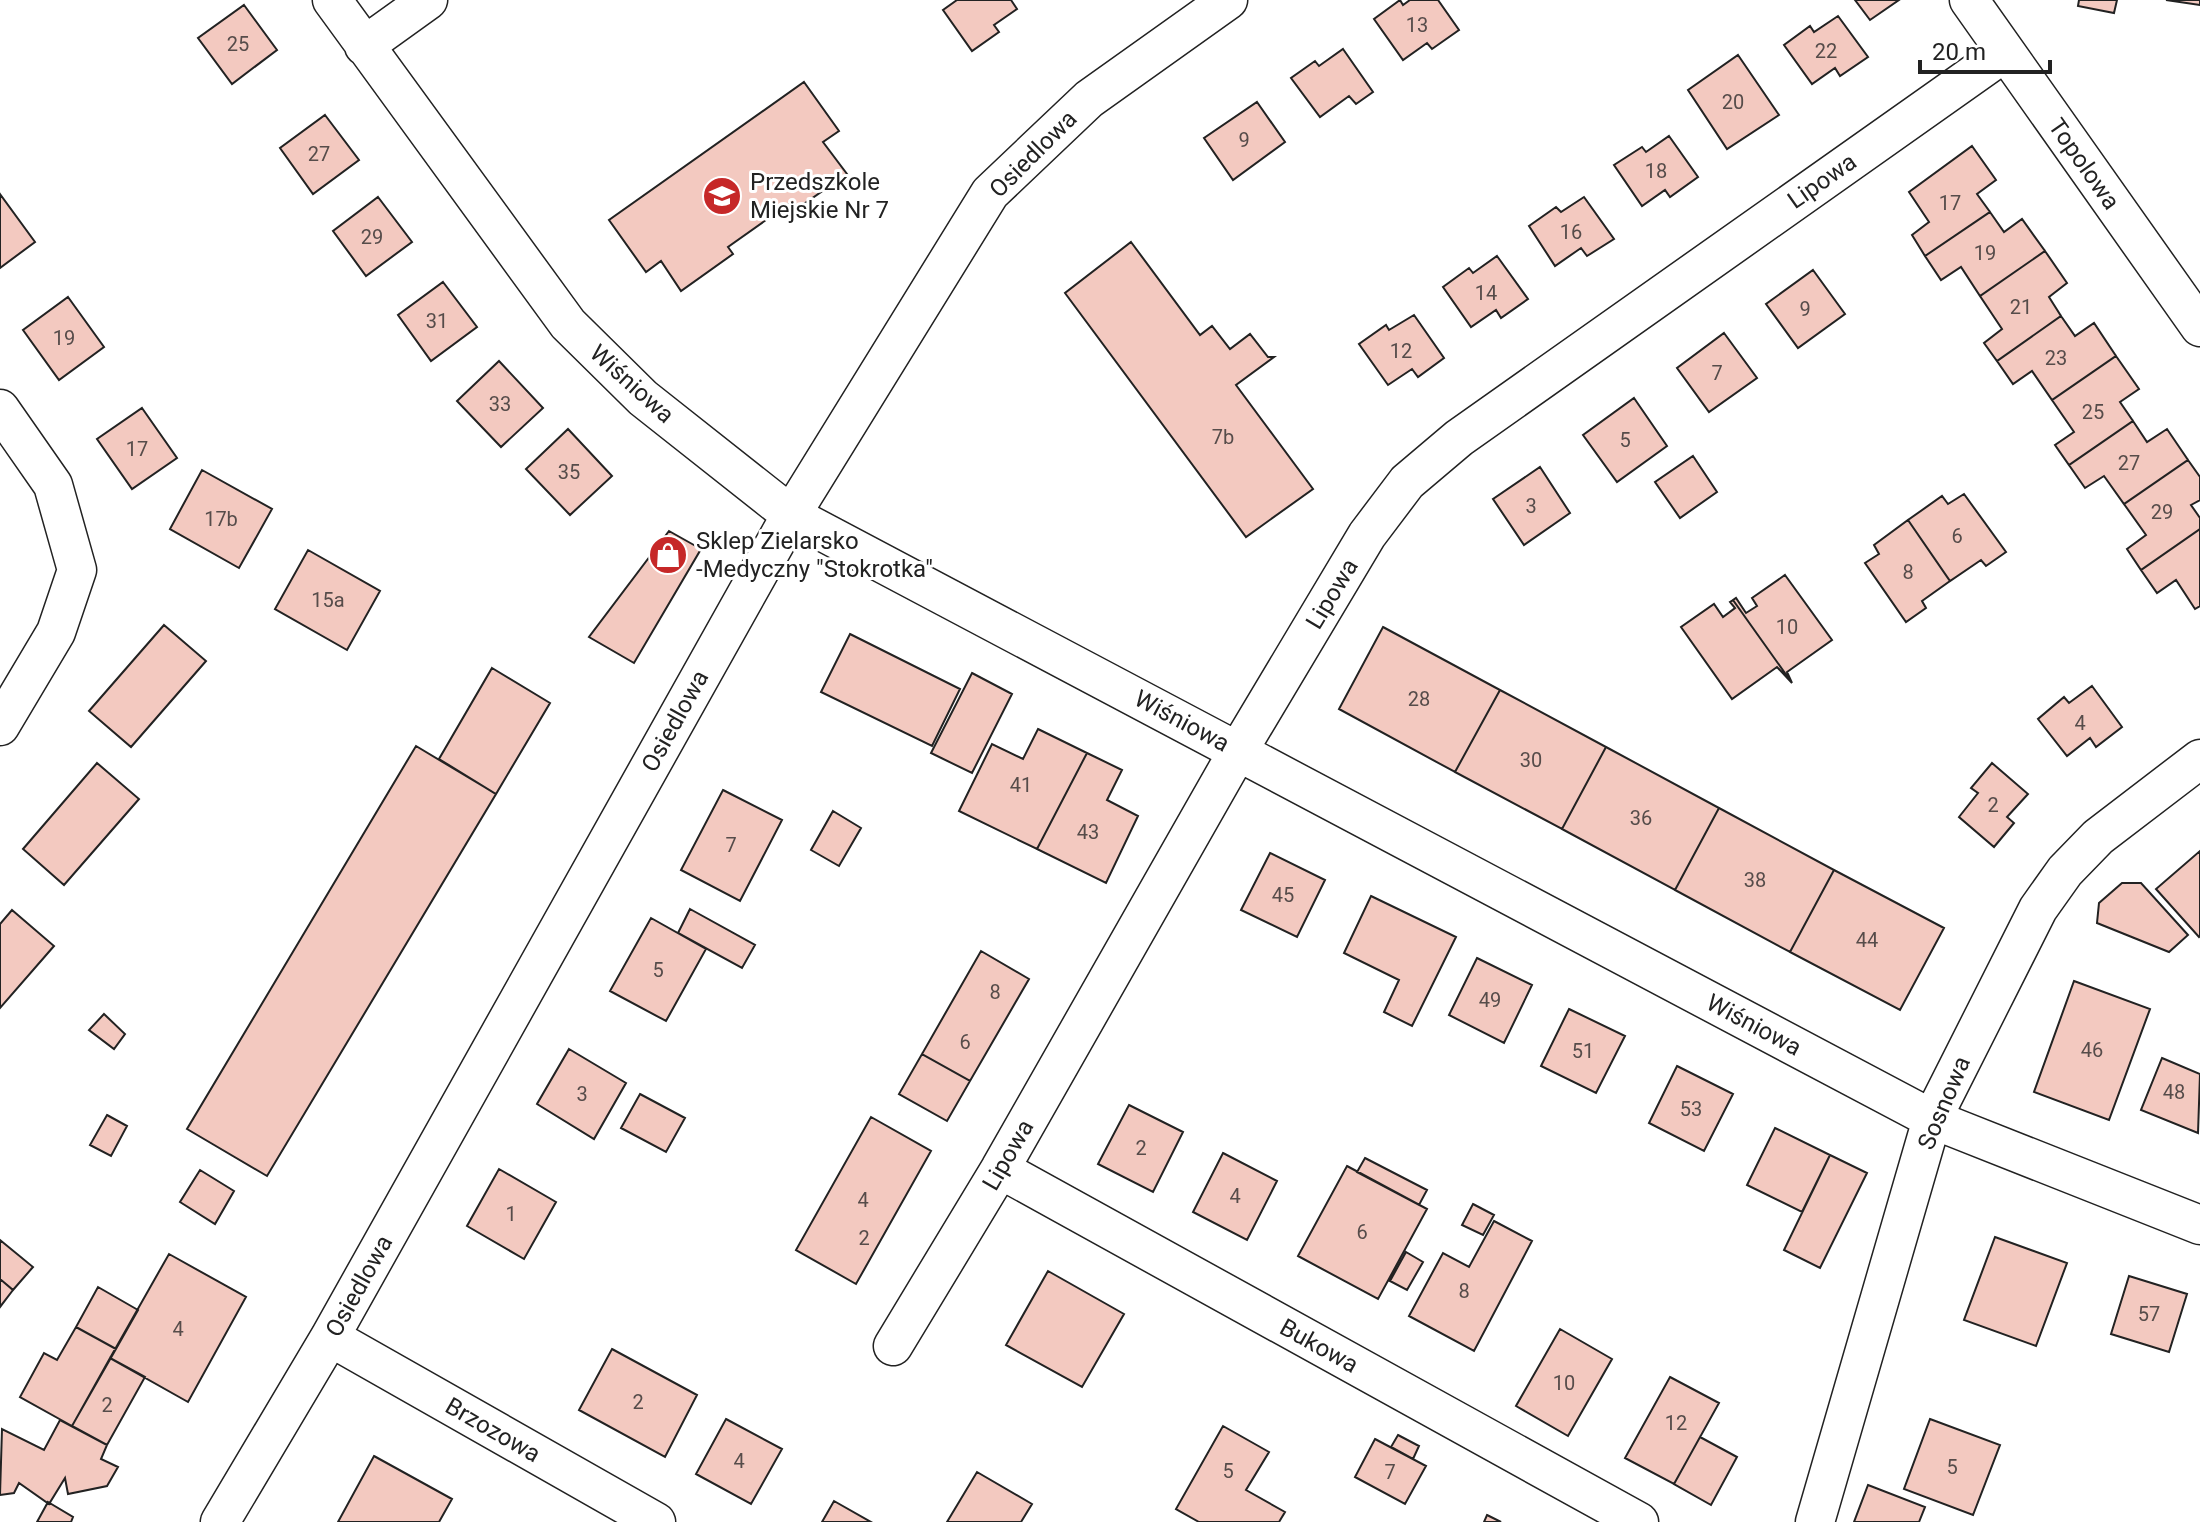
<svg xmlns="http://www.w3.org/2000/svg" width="2200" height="1522" font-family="Roboto,sans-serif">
	<rect width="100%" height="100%" fill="#fff"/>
	<path fill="#f3c9c0" stroke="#222" stroke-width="2" d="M 957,0 L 1011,0 L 1017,9 L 994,25 L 999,32 L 972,51 L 943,10 Z
		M 1400,0 L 1403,5 L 1410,0 L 1438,0 L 1459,30 L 1432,49 L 1427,43 L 1403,60 L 1374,19 Z
		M 1855,0 L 1899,0 L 1870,20 Z
		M 2079,0 L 2117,0 L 2114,13 L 2078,6 Z
		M 2166,0 L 2200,0 L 2200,5 Z
		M 244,5 L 277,50 L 232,84 L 198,38 Z
		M 1838,16 L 1868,57 L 1840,76 L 1835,68 L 1812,84 L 1784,45 L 1810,26 L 1814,32 Z
		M 1343,49 L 1373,92 L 1356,104 L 1349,96 L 1320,117 L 1291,78 L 1315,61 L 1319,66 Z
		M 1738,55 L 1779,115 L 1727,149 L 1688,90 Z
		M 804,82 L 839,131 L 823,142 L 847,174 L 795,210 L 790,203 L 728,247 L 733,254 L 681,291 L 661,261 L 646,272 L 609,220 Z
		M 1257,102 L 1285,142 L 1233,180 L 1204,138 Z
		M 325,115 L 359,160 L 313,194 L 280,148 Z
		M 1669,136 L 1698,177 L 1670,197 L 1665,190 L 1642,206 L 1614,165 L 1642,147 L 1646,152 Z
		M 1972,146 L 1996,180 L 1977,194 L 1990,212 L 1925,256 L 1912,235 L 1929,222 L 1909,192 Z
		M 0,194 L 35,242 L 0,268 Z
		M 378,197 L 412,242 L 366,276 L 333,231 Z
		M 1584,197 L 1614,239 L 1587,256 L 1581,248 L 1555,266 L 1529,226 L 1556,207 L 1561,212 Z
		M 1990,212 L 2004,232 L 2022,219 L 2045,251 L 1980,296 L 1961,267 L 1941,280 L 1925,256 Z
		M 1131,242 L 1200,335 L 1212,326 L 1230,349 L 1250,334 L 1268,357 L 1274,357 L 1236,385 L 1313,489 L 1246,537 L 1065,293 Z
		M 2045,251 L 2067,283 L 2049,297 L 2061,316 L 1997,361 L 1984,343 L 2002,329 L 1980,296 Z
		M 1497,256 L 1528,299 L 1501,318 L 1496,310 L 1471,327 L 1443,287 L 1469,268 L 1473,273 Z
		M 1813,270 L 1845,314 L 1798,348 L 1766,304 Z
		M 443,282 L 477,327 L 431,361 L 398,315 Z
		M 68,297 L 104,347 L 59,380 L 23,330 Z
		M 1414,315 L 1444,358 L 1418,377 L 1412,369 L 1388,385 L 1359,344 L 1386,325 L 1389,330 Z
		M 2061,316 L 2075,336 L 2094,323 L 2116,356 L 2052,400 L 2032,371 L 2013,384 L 1997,361 Z
		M 1724,333 L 1757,378 L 1709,412 L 1677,368 Z
		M 2116,356 L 2139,389 L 2120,402 L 2133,421 L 2069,465 L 2055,445 L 2074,432 L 2052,400 Z
		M 499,361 L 543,408 L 501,447 L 457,401 Z
		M 1634,398 L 1667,446 L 1617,482 L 1583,435 Z
		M 142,408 L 177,458 L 132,489 L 97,439 Z
		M 2133,421 L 2147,442 L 2167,429 L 2188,460 L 2124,504 L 2104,476 L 2085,488 L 2069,465 Z
		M 568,429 L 612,476 L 570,515 L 526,469 Z
		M 1693,456 L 1717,492 L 1680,518 L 1655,482 Z
		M 2188,460 L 2200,477 L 2200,500 L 2191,505 L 2200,518 L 2200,529 L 2141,570 L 2127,549 L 2146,535 L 2124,504 Z
		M 1540,467 L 1570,513 L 1524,545 L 1493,499 Z
		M 202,470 L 272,509 L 239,568 L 170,529 Z
		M 1964,494 L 2006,552 L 1986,566 L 1981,560 L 1950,581 L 1908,520 L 1942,496 L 1948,504 Z
		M 1908,520 L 1950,581 L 1922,601 L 1926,608 L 1906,622 L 1865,563 L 1879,554 L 1874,545 Z
		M 2200,529 L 2200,606 L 2195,609 L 2176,580 L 2157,593 L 2141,570 Z
		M 669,531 L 701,549 L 634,663 L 589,637 Z
		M 308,550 L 380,591 L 347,650 L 275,609 Z
		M 1785,575 L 1832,640 L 1787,672 L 1792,683 L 1733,600 L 1736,598 L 1746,613 L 1757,606 L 1752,598 Z
		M 1733,600 L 1792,683 L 1777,667 L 1732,699 L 1681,627 L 1714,604 L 1723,617 L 1735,608 L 1730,602 Z
		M 164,625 L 206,661 L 131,747 L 89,711 Z
		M 1383,627 L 1500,690 L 1455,772 L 1339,709 Z
		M 850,634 L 960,689 L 932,746 L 821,692 Z
		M 492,668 L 550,703 L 496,794 L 439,759 Z
		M 972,673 L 1012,694 L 972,773 L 931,753 Z
		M 2092,686 L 2122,727 L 2096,747 L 2090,738 L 2067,756 L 2038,719 L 2064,697 L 2069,703 Z
		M 1500,690 L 1606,747 L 1562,829 L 1455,772 Z
		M 1038,729 L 1087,753 L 1037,849 L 959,811 L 992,744 L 1023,759 Z
		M 416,746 L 496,794 L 267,1176 L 187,1129 Z
		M 1606,747 L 1719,808 L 1675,890 L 1562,829 Z
		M 1087,753 L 1122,770 L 1107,800 L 1138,816 L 1106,883 L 1037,849 Z
		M 97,763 L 139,799 L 64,885 L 23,849 Z
		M 1992,763 L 2028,794 L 2007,817 L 2014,823 L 1994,847 L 1959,817 L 1978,793 L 1971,788 Z
		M 723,790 L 782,820 L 740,901 L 681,870 Z
		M 1719,808 L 1834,870 L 1790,952 L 1675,890 Z
		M 833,811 L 861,828 L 839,866 L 811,850 Z
		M 2200,851 L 2200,936 L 2199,937 L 2156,889 Z
		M 1270,853 L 1325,880 L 1297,937 L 1241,910 Z
		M 1834,870 L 1944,928 L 1900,1010 L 1790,952 Z
		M 2122,883 L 2141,883 L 2188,935 L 2169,952 L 2097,923 L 2099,903 Z
		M 1371,896 L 1456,937 L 1412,1026 L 1384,1012 L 1399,980 L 1344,953 Z
		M 690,909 L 755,945 L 742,968 L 678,933 Z
		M 12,910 L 54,946 L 0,1008 L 0,924 Z
		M 651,918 L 706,949 L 666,1021 L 610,991 Z
		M 981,951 L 1029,979 L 970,1081 L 922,1054 Z
		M 1477,958 L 1532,985 L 1504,1043 L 1449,1015 Z
		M 2074,981 L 2150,1009 L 2109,1120 L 2034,1092 Z
		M 1569,1009 L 1625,1036 L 1596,1093 L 1541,1066 Z
		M 104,1014 L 125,1034 L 114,1049 L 89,1030 Z
		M 569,1049 L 626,1083 L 594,1139 L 537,1104 Z
		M 922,1054 L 970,1081 L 947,1121 L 899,1094 Z
		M 2162,1058 L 2200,1074 L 2198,1133 L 2141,1110 Z
		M 1677,1066 L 1733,1094 L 1704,1151 L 1649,1123 Z
		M 640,1094 L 685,1118 L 666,1152 L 621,1128 Z
		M 1129,1105 L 1183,1132 L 1153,1192 L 1098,1164 Z
		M 107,1115 L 127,1126 L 111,1156 L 90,1145 Z
		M 871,1117 L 931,1151 L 856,1284 L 796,1250 Z
		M 1775,1128 L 1830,1155 L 1802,1212 L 1747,1185 Z
		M 1223,1153 L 1277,1181 L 1247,1240 L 1193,1212 Z
		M 1830,1155 L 1867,1173 L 1820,1268 L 1784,1250 Z
		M 1365,1158 L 1427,1190 L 1419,1205 L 1357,1172 Z
		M 1347,1166 L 1427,1209 L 1378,1299 L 1298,1256 Z
		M 499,1169 L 556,1202 L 524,1259 L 467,1226 Z
		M 200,1170 L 234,1191 L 215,1224 L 180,1202 Z
		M 1473,1204 L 1494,1215 L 1483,1235 L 1462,1225 Z
		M 1494,1221 L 1532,1241 L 1474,1351 L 1409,1316 L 1443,1253 L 1469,1267 Z
		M 1995,1237 L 2067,1263 L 2036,1346 L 1964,1320 Z
		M 0,1240 L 33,1267 L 13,1290 L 0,1279 Z
		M 1406,1252 L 1423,1262 L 1407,1290 L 1390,1281 Z
		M 169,1254 L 246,1297 L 188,1402 L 110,1358 Z
		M 1048,1271 L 1124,1314 L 1082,1387 L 1006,1345 Z
		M 2129,1276 L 2187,1294 L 2169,1352 L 2111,1334 Z
		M 0,1279 L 13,1290 L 0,1307 Z
		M 98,1287 L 138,1310 L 116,1349 L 76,1327 Z
		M 76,1327 L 116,1349 L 72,1426 L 20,1397 L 44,1353 L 57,1360 Z
		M 1560,1329 L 1612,1359 L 1568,1436 L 1516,1406 Z
		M 612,1349 L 697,1395 L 665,1457 L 579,1410 Z
		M 110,1358 L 145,1377 L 107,1445 L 72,1426 Z
		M 1670,1377 L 1719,1403 L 1674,1484 L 1625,1458 Z
		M 726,1419 L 782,1449 L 751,1504 L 696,1474 Z
		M 1930,1419 L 2000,1445 L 1973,1515 L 1904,1489 Z
		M 60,1420 L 107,1445 L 101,1459 L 118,1467 L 107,1486 L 68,1494 L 65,1478 L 49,1504 L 19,1483 L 14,1493 L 0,1495 L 2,1429 L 44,1450 Z
		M 1223,1426 L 1269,1452 L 1246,1490 L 1285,1512 L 1279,1522 L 1199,1522 L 1176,1509 Z
		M 1398,1435 L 1419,1446 L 1413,1459 L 1391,1447 Z
		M 1700,1437 L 1737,1457 L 1711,1505 L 1674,1484 Z
		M 1375,1439 L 1426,1466 L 1405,1504 L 1355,1477 Z
		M 374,1456 L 452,1499 L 439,1522 L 338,1522 Z
		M 977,1472 L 1032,1504 L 1021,1522 L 947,1522 Z
		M 1868,1485 L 1925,1507 L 1919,1522 L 1854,1522 Z
		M 834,1501 L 871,1522 L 822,1522 Z
		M 48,1502 L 73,1517 L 71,1522 L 37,1522 Z
		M 1487,1515 L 1501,1522 L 1484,1522 Z"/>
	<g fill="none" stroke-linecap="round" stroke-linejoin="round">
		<defs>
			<path id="street" d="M 332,0 L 568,324 L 643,398 L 791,515 L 1932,1119 L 2200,1225
				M 1969,0 L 2200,327
				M 364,46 L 428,0
				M 0,409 L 53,485 L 77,570 L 56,632 L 0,726
				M 1000,1169 L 1639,1522
				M 330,1337 L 656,1522
				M 893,1346 L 1000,1169 L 1238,751 L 1367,535 L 1407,482 L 1459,438 L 2004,53
				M 220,1522 L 330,1337 L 791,515 L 990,193 L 1089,99 L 1228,0
				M 1815,1522 L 1932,1119 L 2038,909 L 2065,871 L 2098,837 L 2200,759"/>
		</defs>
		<use href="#street" stroke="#222" stroke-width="41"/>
		<use href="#street" stroke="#fff" stroke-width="38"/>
	</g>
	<defs>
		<symbol id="school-disc" viewBox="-11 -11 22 22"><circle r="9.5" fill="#c62828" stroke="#fff"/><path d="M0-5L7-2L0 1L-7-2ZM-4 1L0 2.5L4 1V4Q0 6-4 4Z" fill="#fff"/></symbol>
		<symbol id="shop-disc" viewBox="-11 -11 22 22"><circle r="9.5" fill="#c62828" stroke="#fff"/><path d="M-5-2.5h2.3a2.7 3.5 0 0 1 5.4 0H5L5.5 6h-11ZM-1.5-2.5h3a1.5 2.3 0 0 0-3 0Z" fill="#fff"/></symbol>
	</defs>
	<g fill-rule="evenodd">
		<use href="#school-disc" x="700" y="174" width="44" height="44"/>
		<use href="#shop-disc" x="646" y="533" width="44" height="44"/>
	</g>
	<g text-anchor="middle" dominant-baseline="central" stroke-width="6" stroke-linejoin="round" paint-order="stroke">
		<g font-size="20" fill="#564c4a">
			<text x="1417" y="25">13</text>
			<text x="238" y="44">25</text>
			<text x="1826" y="51">22</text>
			<text x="1733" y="102">20</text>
			<text x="1244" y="140">9</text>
			<text x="319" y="154">27</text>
			<text x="1656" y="171">18</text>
			<text x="1950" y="203">17</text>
			<text x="1571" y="232">16</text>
			<text x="372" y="237">29</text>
			<text x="1985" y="253">19</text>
			<text x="1486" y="293">14</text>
			<text x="2021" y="307">21</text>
			<text x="1805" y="309">9</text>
			<text x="437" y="321">31</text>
			<text x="64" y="338">19</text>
			<text x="1401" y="351">12</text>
			<text x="2056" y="358">23</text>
			<text x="1717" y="373">7</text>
			<text x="500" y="404">33</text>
			<text x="2093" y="412">25</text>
			<text x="1223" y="437">7b</text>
			<text x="1625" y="440">5</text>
			<text x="137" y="449">17</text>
			<text x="2129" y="463">27</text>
			<text x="569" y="472">35</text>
			<text x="1531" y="506">3</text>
			<text x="2162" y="512">29</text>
			<text x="221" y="519">17b</text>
			<text x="1957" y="536">6</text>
			<text x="1908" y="572">8</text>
			<text x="328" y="600">15a</text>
			<text x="1787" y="627">10</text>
			<text x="1419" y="699">28</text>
			<text x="2080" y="723">4</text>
			<text x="1531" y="760">30</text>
			<text x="1021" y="785">41</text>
			<text x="1993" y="805">2</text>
			<text x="1641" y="818">36</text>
			<text x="1088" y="832">43</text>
			<text x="731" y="845">7</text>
			<text x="1755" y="880">38</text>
			<text x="1283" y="895">45</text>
			<text x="1867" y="940">44</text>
			<text x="658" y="970">5</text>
			<text x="995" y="992">8</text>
			<text x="1490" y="1000">49</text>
			<text x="965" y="1042">6</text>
			<text x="2092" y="1050">46</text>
			<text x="1583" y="1051">51</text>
			<text x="2174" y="1092">48</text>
			<text x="582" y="1094">3</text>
			<text x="1691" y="1109">53</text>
			<text x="1141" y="1148">2</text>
			<text x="1235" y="1196">4</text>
			<text x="863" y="1200">4</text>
			<text x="511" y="1214">1</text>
			<text x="1362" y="1232">6</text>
			<text x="864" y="1238">2</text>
			<text x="1464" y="1291">8</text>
			<text x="2149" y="1314">57</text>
			<text x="178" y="1329">4</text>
			<text x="1564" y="1383">10</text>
			<text x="638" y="1402">2</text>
			<text x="107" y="1405">2</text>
			<text x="1676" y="1423">12</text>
			<text x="739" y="1461">4</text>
			<text x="1952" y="1467">5</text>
			<text x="1228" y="1471">5</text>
			<text x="1390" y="1472">7</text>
		</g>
		<g font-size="24" fill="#222" stroke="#fff">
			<text transform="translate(1033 154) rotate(-45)">Osiedlowa</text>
			<text transform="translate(2084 164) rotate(55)">Topolowa</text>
			<text transform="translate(1822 181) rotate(-35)">Lipowa</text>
			<text transform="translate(632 384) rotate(42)">Wiśniowa</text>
			<text transform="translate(1332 594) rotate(-59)">Lipowa</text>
			<text transform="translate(675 721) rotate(-61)">Osiedlowa</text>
			<text transform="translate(1182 721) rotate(28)">Wiśniowa</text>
			<text transform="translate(1754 1025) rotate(28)">Wiśniowa</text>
			<text transform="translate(1944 1103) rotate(-67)">Sosnowa</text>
			<text transform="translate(1008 1155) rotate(-60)">Lipowa</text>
			<text transform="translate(359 1286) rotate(-61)">Osiedlowa</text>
			<text transform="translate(1319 1346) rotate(29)">Bukowa</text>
			<text transform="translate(493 1430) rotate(30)">Brzozowa</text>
		</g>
		<g font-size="24" fill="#222" stroke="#fff" text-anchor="start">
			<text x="750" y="182">Przedszkole<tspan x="750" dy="28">Miejskie Nr 7</tspan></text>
			<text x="696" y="541">Sklep Zielarsko<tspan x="696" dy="28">-Medyczny "Stokrotka"</tspan></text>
		</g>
	</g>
	<path d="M1920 60v12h130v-12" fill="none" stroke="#222222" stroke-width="4"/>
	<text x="1932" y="60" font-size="24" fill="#222222" stroke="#ffffff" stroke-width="6" paint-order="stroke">20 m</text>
</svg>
